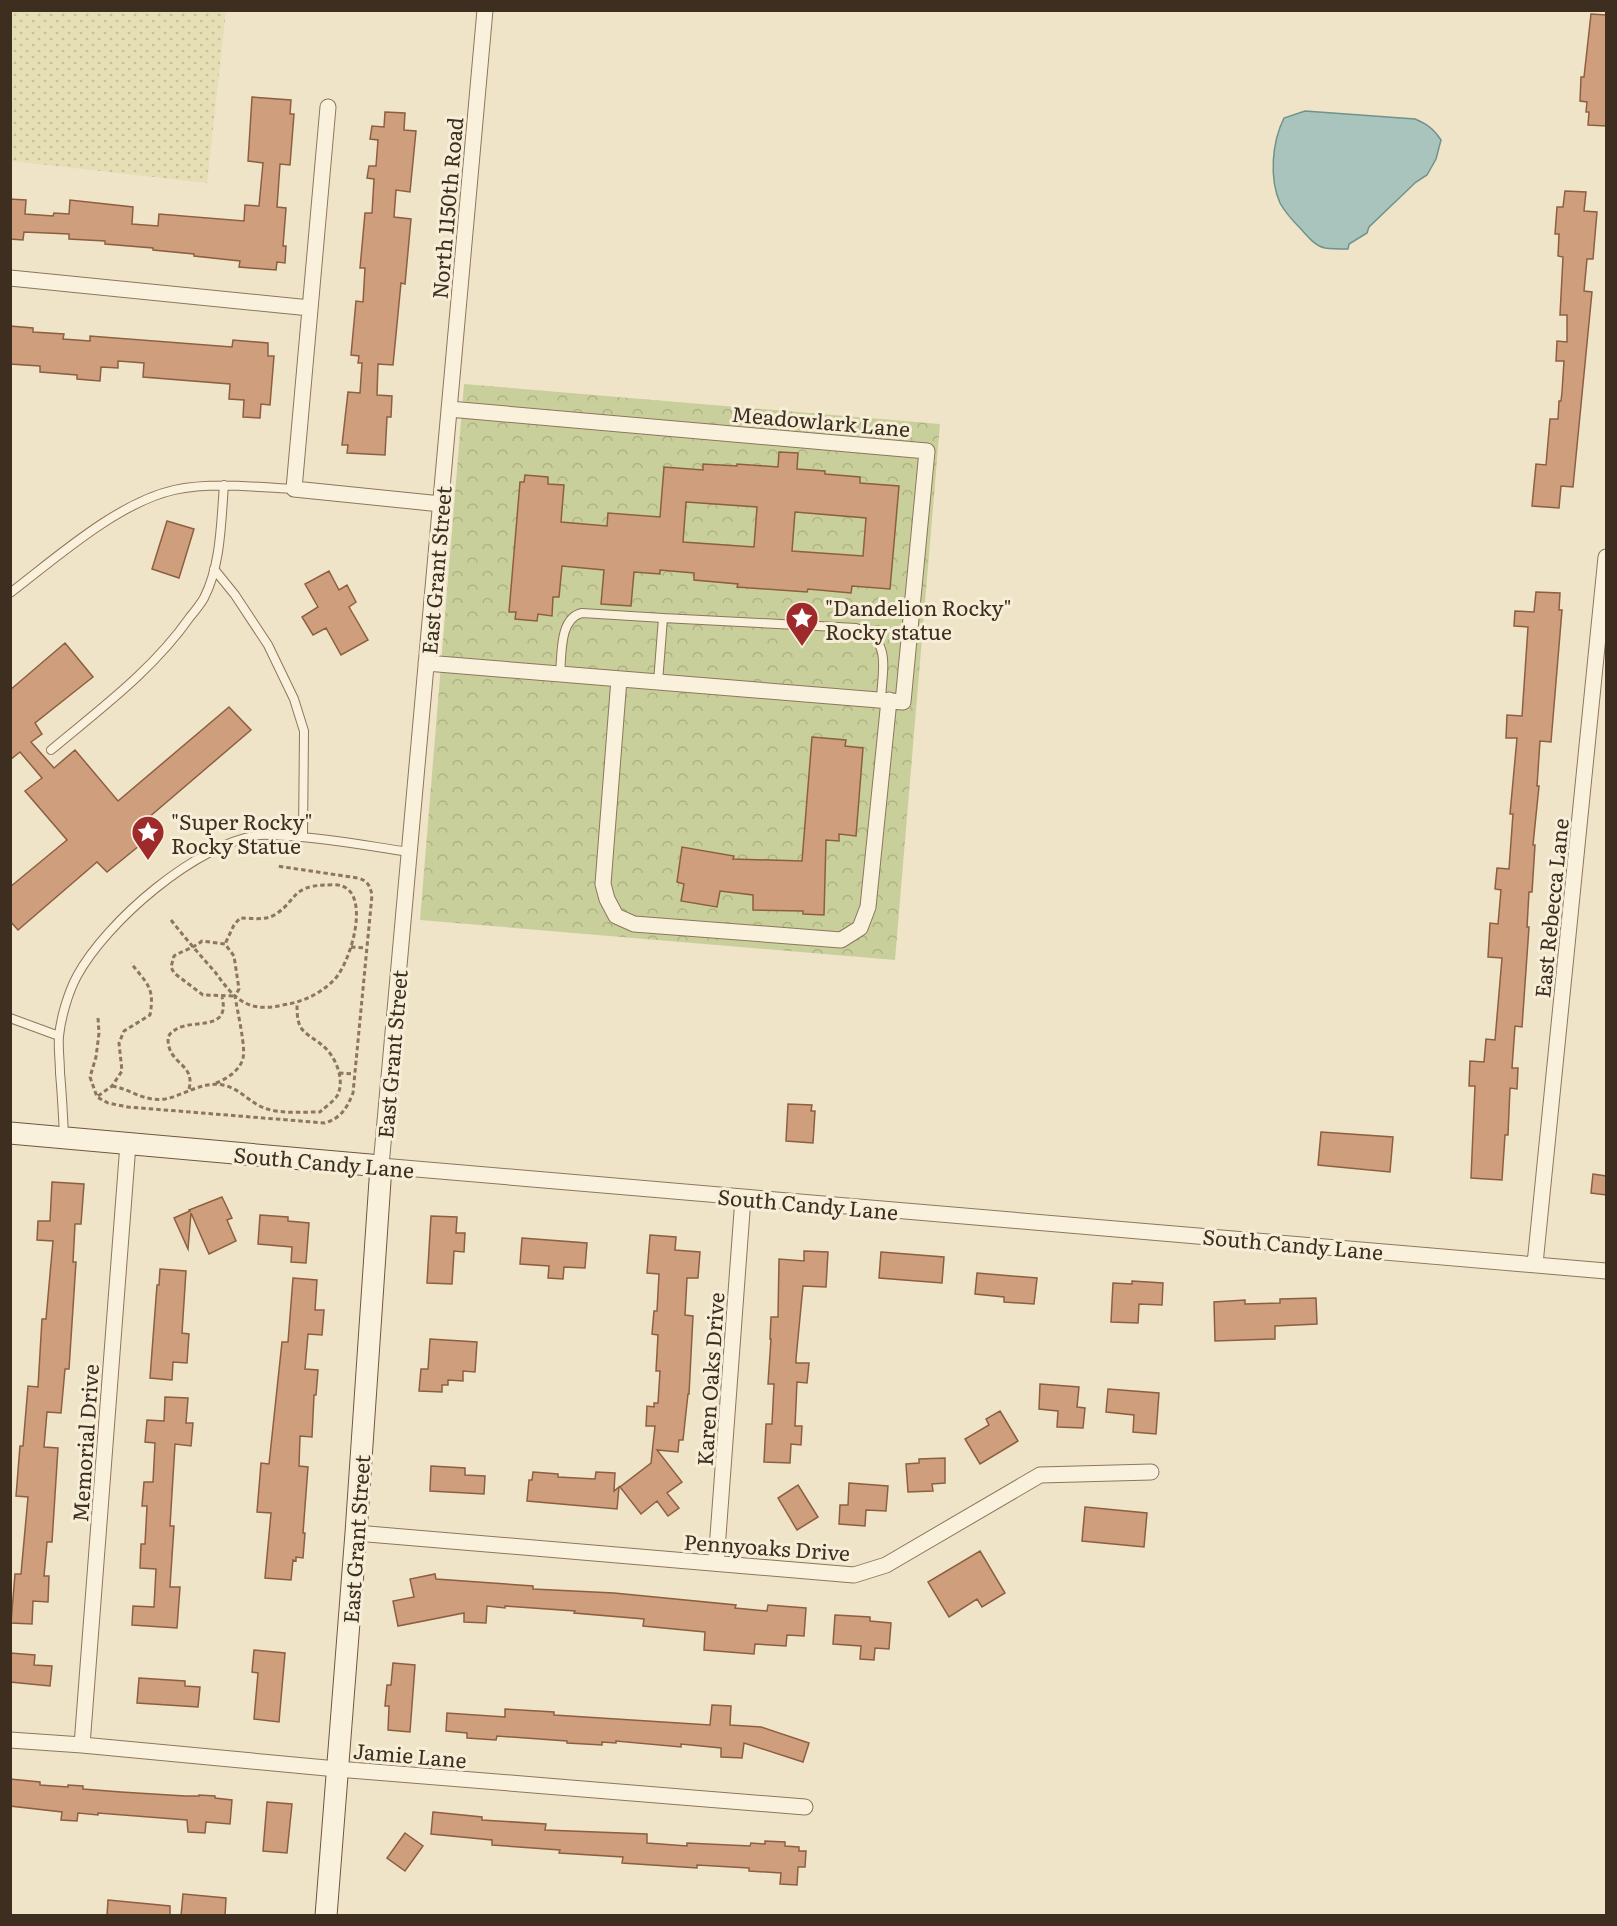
<svg xmlns="http://www.w3.org/2000/svg" width="1617" height="1926" font-family="Literata,serif">
	<defs>
		<pattern id="farmland-dots" width="8" height="8" patternUnits="userSpaceOnUse" patternTransform="scale(1.5)"><rect width="8" height="8" fill="#e6deb5"/><path d="M2 2h.1M6 6h.1" fill="none" stroke="#c6bf9b" stroke-width="1.8" stroke-linecap="round"/></pattern>
		<pattern id="park-crowns" width="20" height="18" patternUnits="userSpaceOnUse" patternTransform="scale(1.5)"><rect width="20" height="18" fill="#c9cf9b"/><path d="M2 6a3 3 0 1 1 6 0M12 15a3 3 0 1 1 6 0" fill="none" stroke="#aeb285"/></pattern>
	</defs>
	<rect width="100%" height="100%" fill="#f0e4c8"/>
	<path fill="url(#farmland-dots)" d="M 11,10 L 226,11 L 207,183 L 11,161 Z"/>
	<path fill="url(#park-crowns)" d="M 464,384 L 940,424 L 895,960 L 420,920 Z"/>
	<path fill="#a9c4bc" stroke="#6f938a" stroke-width="1.5" d="M 1305,111 L 1415,119 C 1427,124 1434,129 1441,140 L 1436,159 L 1427,175 L 1416,182 L 1369,227 L 1367,233 L 1349,244 L 1348,249 C 1341,249 1332,249 1325,248 C 1315,246 1307,236 1300,228 C 1293,221 1285,212 1280,203 C 1269,178 1272,142 1284,118 Z"/>
	<path fill="#cf9f7d" stroke="#8d5f41" stroke-width="1.5" fill-rule="evenodd" d="M 1591,14 L 1606,15 L 1606,126 L 1588,125 L 1589,112 L 1586,112 L 1587,102 L 1580,101 L 1581,77 L 1584,77 Z
		M 252,97 L 291,100 L 290,114 L 294,114 L 290,165 L 280,164 L 277,207 L 286,208 L 283,246 L 286,246 L 285,263 L 277,262 L 276,270 L 239,267 L 240,261 L 194,256 L 194,254 L 153,250 L 153,248 L 105,244 L 105,241 L 69,239 L 69,234 L 24,232 L 23,240 L 10,239 L 10,199 L 26,200 L 25,214 L 53,216 L 54,213 L 69,214 L 70,200 L 133,207 L 132,224 L 158,226 L 159,214 L 244,221 L 245,205 L 259,206 L 263,163 L 248,161 Z
		M 385,112 L 405,113 L 404,130 L 416,131 L 410,192 L 396,190 L 394,217 L 411,219 L 405,284 L 401,283 L 393,365 L 378,364 L 377,395 L 392,396 L 391,417 L 387,417 L 385,455 L 347,453 L 348,445 L 342,445 L 348,392 L 360,393 L 362,363 L 358,363 L 359,356 L 351,355 L 356,301 L 363,302 L 365,268 L 360,268 L 365,213 L 372,213 L 374,179 L 367,178 L 369,166 L 376,166 L 378,140 L 370,139 L 372,126 L 384,127 Z
		M 1565,191 L 1586,192 L 1584,211 L 1597,212 L 1593,259 L 1587,259 L 1584,291 L 1592,292 L 1573,487 L 1561,486 L 1559,508 L 1532,506 L 1536,464 L 1546,465 L 1550,419 L 1558,419 L 1559,401 L 1561,401 L 1562,392 L 1564,361 L 1556,361 L 1557,341 L 1567,342 L 1567,315 L 1560,315 L 1563,257 L 1558,256 L 1559,234 L 1555,234 L 1557,207 L 1563,207 Z
		M 10,326 L 33,328 L 33,332 L 64,334 L 63,339 L 90,341 L 90,336 L 232,347 L 233,340 L 268,343 L 268,356 L 274,356 L 270,405 L 261,404 L 260,418 L 243,417 L 244,400 L 229,399 L 230,384 L 143,377 L 144,363 L 118,361 L 118,368 L 101,367 L 100,381 L 77,379 L 77,375 L 40,372 L 40,366 L 10,364 Z
		M 779,452 L 798,453 L 797,469 L 825,471 L 825,474 L 860,477 L 860,483 L 899,486 L 890,589 L 852,586 L 851,593 L 808,589 L 807,592 L 737,587 L 738,584 L 694,580 L 694,573 L 660,570 L 660,574 L 634,572 L 631,606 L 601,604 L 604,570 L 562,566 L 559,597 L 553,597 L 552,616 L 538,614 L 537,621 L 515,619 L 516,612 L 509,612 L 520,482 L 524,482 L 525,475 L 548,477 L 548,484 L 564,485 L 561,522 L 607,526 L 608,513 L 660,517 L 664,467 L 703,470 L 703,464 L 737,466 L 737,464 L 778,467 ZM 686,502 L 757,507 L 754,547 L 683,542 ZM 795,512 L 866,518 L 863,556 L 792,551 Z
		M 167,521 L 194,529 L 179,578 L 152,569 Z
		M 329,571 L 339,590 L 347,585 L 356,602 L 349,607 L 368,640 L 341,655 L 326,628 L 313,635 L 302,617 L 318,607 L 305,584 Z
		M 1536,592 L 1560,593 L 1559,610 L 1562,610 L 1551,742 L 1540,741 L 1537,786 L 1539,786 L 1533,845 L 1535,845 L 1532,892 L 1529,892 L 1527,927 L 1529,927 L 1522,1027 L 1515,1026 L 1512,1068 L 1518,1068 L 1517,1089 L 1510,1088 L 1508,1135 L 1505,1135 L 1502,1180 L 1471,1178 L 1475,1086 L 1469,1086 L 1470,1061 L 1484,1062 L 1486,1039 L 1495,1040 L 1502,958 L 1488,957 L 1490,923 L 1498,924 L 1501,890 L 1495,889 L 1497,868 L 1509,869 L 1513,814 L 1510,814 L 1517,738 L 1506,738 L 1507,715 L 1522,716 L 1528,627 L 1514,626 L 1515,611 L 1534,612 Z
		M 65,643 L 93,677 L 35,723 L 42,734 L 31,742 L 54,768 L 75,750 L 118,801 L 229,707 L 251,730 L 134,830 L 145,841 L 107,872 L 97,862 L 18,930 L 10,921 L 10,887 L 67,840 L 25,791 L 42,778 L 20,752 L 10,760 L 10,690 Z
		M 812,737 L 846,740 L 845,746 L 863,748 L 856,836 L 839,834 L 839,841 L 826,840 L 824,915 L 803,914 L 803,911 L 753,910 L 753,895 L 720,891 L 717,907 L 681,901 L 684,884 L 677,882 L 682,847 L 734,856 L 733,859 L 802,861 Z
		M 788,1104 L 812,1105 L 811,1111 L 815,1111 L 813,1143 L 786,1141 Z
		M 1321,1132 L 1393,1137 L 1390,1172 L 1318,1165 Z
		M 1593,1174 L 1606,1176 L 1606,1195 L 1591,1193 Z
		M 52,1182 L 84,1184 L 81,1224 L 75,1224 L 73,1262 L 76,1262 L 69,1369 L 65,1369 L 61,1413 L 47,1412 L 44,1447 L 58,1448 L 52,1542 L 47,1542 L 44,1576 L 49,1576 L 48,1602 L 33,1601 L 32,1624 L 11,1623 L 15,1574 L 21,1574 L 28,1497 L 16,1496 L 20,1446 L 23,1446 L 28,1386 L 38,1387 L 42,1319 L 46,1319 L 53,1241 L 37,1240 L 38,1221 L 50,1221 Z
		M 222,1197 L 232,1218 L 227,1220 L 236,1241 L 209,1254 L 191,1213 L 188,1249 L 174,1218 L 190,1211 L 189,1210 Z
		M 260,1215 L 288,1217 L 288,1221 L 309,1223 L 306,1263 L 291,1262 L 292,1247 L 258,1244 Z
		M 431,1216 L 457,1217 L 456,1233 L 465,1233 L 464,1252 L 454,1251 L 452,1284 L 427,1283 Z
		M 650,1235 L 676,1237 L 675,1250 L 700,1252 L 698,1278 L 687,1278 L 685,1315 L 693,1316 L 689,1394 L 688,1394 L 683,1440 L 679,1440 L 678,1452 L 657,1450 L 682,1482 L 667,1493 L 679,1508 L 668,1516 L 657,1501 L 641,1514 L 620,1487 L 651,1463 L 655,1426 L 646,1426 L 647,1406 L 654,1407 L 654,1403 L 658,1403 L 660,1371 L 656,1371 L 658,1335 L 652,1334 L 654,1311 L 657,1311 L 659,1274 L 647,1273 Z
		M 522,1238 L 587,1243 L 585,1268 L 564,1267 L 563,1279 L 548,1278 L 549,1266 L 520,1264 Z
		M 804,1251 L 828,1252 L 826,1287 L 803,1286 L 796,1359 L 796,1363 L 809,1363 L 807,1383 L 797,1382 L 795,1426 L 802,1426 L 801,1445 L 791,1444 L 790,1463 L 764,1462 L 766,1424 L 772,1424 L 774,1384 L 768,1384 L 771,1339 L 770,1339 L 771,1317 L 778,1317 L 779,1259 L 804,1261 Z
		M 881,1252 L 944,1257 L 942,1283 L 879,1278 Z
		M 160,1269 L 186,1271 L 182,1333 L 189,1334 L 187,1363 L 173,1362 L 172,1380 L 150,1378 L 157,1285 L 159,1285 Z
		M 977,1273 L 1037,1278 L 1034,1304 L 1004,1302 L 1004,1297 L 975,1294 Z
		M 293,1278 L 317,1280 L 315,1310 L 324,1310 L 322,1335 L 308,1334 L 305,1369 L 318,1370 L 316,1395 L 314,1395 L 312,1437 L 300,1436 L 299,1466 L 308,1467 L 303,1533 L 305,1533 L 303,1558 L 296,1557 L 296,1561 L 293,1560 L 291,1580 L 265,1578 L 271,1513 L 257,1512 L 261,1463 L 269,1464 L 282,1342 L 288,1342 Z
		M 1132,1281 L 1163,1283 L 1162,1305 L 1139,1304 L 1138,1323 L 1111,1322 L 1113,1283 L 1132,1284 Z
		M 1316,1298 L 1317,1324 L 1275,1326 L 1275,1339 L 1215,1341 L 1214,1302 L 1245,1300 L 1245,1304 L 1280,1303 L 1280,1299 Z
		M 430,1339 L 477,1342 L 475,1372 L 463,1371 L 463,1381 L 448,1380 L 448,1385 L 442,1385 L 442,1392 L 419,1391 L 421,1369 L 428,1369 Z
		M 1040,1384 L 1079,1387 L 1077,1407 L 1085,1408 L 1083,1428 L 1057,1427 L 1058,1411 L 1039,1409 Z
		M 1108,1389 L 1159,1393 L 1156,1434 L 1133,1432 L 1134,1415 L 1106,1412 Z
		M 165,1397 L 188,1398 L 186,1423 L 193,1423 L 191,1446 L 175,1444 L 170,1526 L 174,1526 L 170,1587 L 180,1587 L 177,1628 L 132,1625 L 133,1606 L 154,1607 L 156,1569 L 140,1568 L 141,1544 L 145,1544 L 147,1506 L 142,1506 L 144,1482 L 153,1482 L 155,1443 L 145,1442 L 147,1420 L 164,1421 Z
		M 1000,1411 L 1018,1441 L 980,1464 L 965,1439 L 989,1425 L 986,1419 Z
		M 945,1458 L 945,1483 L 932,1484 L 933,1491 L 908,1492 L 906,1464 L 919,1463 L 919,1459 Z
		M 431,1466 L 465,1468 L 465,1475 L 485,1476 L 484,1494 L 430,1491 Z
		M 533,1472 L 558,1474 L 558,1477 L 595,1479 L 596,1472 L 615,1473 L 614,1491 L 619,1487 L 617,1509 L 527,1501 L 529,1480 L 532,1480 Z
		M 849,1483 L 888,1486 L 886,1511 L 866,1510 L 865,1526 L 839,1524 L 840,1505 L 848,1505 Z
		M 798,1485 L 818,1517 L 797,1530 L 778,1498 Z
		M 1085,1507 L 1147,1513 L 1144,1547 L 1082,1541 Z
		M 980,1551 L 1005,1593 L 982,1607 L 977,1599 L 949,1617 L 928,1582 Z
		M 435,1574 L 436,1579 L 533,1586 L 533,1589 L 614,1593 L 736,1605 L 735,1608 L 767,1611 L 768,1605 L 806,1608 L 804,1636 L 787,1635 L 786,1646 L 755,1644 L 754,1654 L 704,1650 L 705,1632 L 643,1626 L 644,1619 L 574,1613 L 575,1611 L 505,1606 L 505,1608 L 487,1606 L 486,1623 L 464,1622 L 464,1613 L 398,1626 L 393,1601 L 414,1597 L 410,1579 Z
		M 835,1615 L 870,1617 L 870,1621 L 891,1623 L 889,1649 L 875,1648 L 874,1660 L 860,1659 L 861,1646 L 833,1644 Z
		M 254,1650 L 285,1653 L 279,1722 L 254,1719 L 258,1673 L 252,1672 Z
		M 10,1653 L 35,1655 L 34,1665 L 52,1666 L 50,1686 L 10,1682 Z
		M 393,1663 L 415,1665 L 410,1732 L 388,1730 L 389,1706 L 385,1706 L 387,1685 L 391,1685 Z
		M 139,1678 L 185,1681 L 185,1686 L 200,1687 L 198,1707 L 137,1703 Z
		M 712,1705 L 731,1706 L 730,1725 L 761,1727 L 809,1743 L 803,1762 L 744,1743 L 742,1758 L 721,1757 L 721,1748 L 681,1744 L 681,1747 L 616,1741 L 616,1743 L 602,1742 L 602,1745 L 567,1743 L 567,1741 L 497,1736 L 496,1740 L 467,1738 L 467,1733 L 446,1731 L 447,1713 L 505,1717 L 505,1709 L 554,1712 L 554,1715 L 710,1725 Z
		M 10,1779 L 40,1782 L 40,1785 L 68,1787 L 68,1785 L 83,1786 L 83,1789 L 121,1792 L 185,1796 L 199,1796 L 199,1795 L 215,1796 L 215,1798 L 232,1800 L 230,1824 L 206,1822 L 205,1833 L 188,1832 L 187,1820 L 98,1813 L 98,1815 L 78,1813 L 77,1821 L 61,1820 L 62,1812 L 10,1806 Z
		M 267,1802 L 292,1804 L 287,1853 L 263,1851 Z
		M 433,1812 L 482,1817 L 482,1820 L 546,1824 L 545,1830 L 647,1834 L 647,1843 L 687,1846 L 687,1843 L 750,1846 L 751,1843 L 765,1844 L 765,1841 L 785,1842 L 785,1846 L 799,1847 L 799,1851 L 806,1851 L 805,1867 L 798,1867 L 797,1885 L 780,1884 L 781,1873 L 749,1871 L 749,1868 L 697,1865 L 697,1868 L 622,1863 L 623,1857 L 559,1853 L 560,1850 L 492,1845 L 492,1840 L 431,1834 Z
		M 405,1833 L 423,1846 L 405,1871 L 387,1858 Z
		M 183,1894 L 226,1898 L 225,1916 L 181,1916 Z
		M 108,1900 L 170,1906 L 170,1916 L 107,1916 Z"/>
	<g fill="none" stroke-linecap="round" stroke-linejoin="round">
		<defs>
			<path id="lane" d="M 214,569 L 235,595 L 268,645 L 294,699 L 304,731 L 303,837
				M 10,593 C 56,558 117,503 174,490 C 211,482 256,487 294,489
				M 560,674 C 562,655 559,618 582,613 L 663,618
				M 658,682 L 663,618 L 856,628 C 893,639 882,669 881,700
				M 51,750 C 100,709 153,670 190,617 C 195,611 200,605 204,598 C 221,565 221,522 224,485
				M 10,1018 L 59,1036
				M 64,1136 C 63,1115 62,1094 60,1073 C 60,1061 58,1048 59,1036 C 61,1017 68,993 77,976 C 106,922 197,843 260,835 C 268,834 278,836 287,836 C 328,838 368,846 409,852"/>
			<path id="street" d="M 485,10 L 381,1166 L 1606,1271
				M 328,107 L 294,489 L 441,504
				M 10,278 L 310,308
				M 426,663 L 903,702 L 927,451 L 449,409
				M 619,679 L 603,884 L 607,899 L 616,916 L 634,924 L 841,940 L 860,928 L 868,907 L 889,700
				M 1535,1264 L 1606,557
				M 356,1533 L 854,1575 L 886,1565 L 1040,1475 L 1151,1472
				M 716,1563 L 743,1198
				M 10,1740 L 82,1745 L 337,1769 L 805,1807
				M 82,1745 L 128,1144"/>
			<path id="secondary" d="M 10,1133 L 381,1166 L 356,1533 L 326,1916"/>
		</defs>
		<use href="#lane" stroke="#8d765c" stroke-width="10"/>
		<use href="#street" stroke="#8d765c" stroke-width="17"/>
		<use href="#secondary" stroke="#6f573f" stroke-width="23"/>
		<path stroke="#8d765c" stroke-width="3" stroke-dasharray="4.5 3" stroke-linecap="butt" d="M 171,920 C 185,938 200,955 215,972 C 221,980 228,990 235,996 C 250,1009 265,1009 283,1005 C 303,1002 320,994 334,980 C 350,964 371,896 342,886 C 337,884 329,885 324,885 C 291,887 297,900 276,914 C 266,921 251,918 240,918 L 234,925 L 225,944
			M 351,947 L 366,948
			M 98,1018 L 99,1033 L 96,1057 L 90,1077 L 97,1097 L 108,1103 L 128,1107 L 325,1123 C 341,1118 347,1108 353,1093 L 372,895 C 370,886 368,881 358,878 L 277,866
			M 339,1073 L 354,1074
			M 216,1083 C 226,1079 240,1071 243,1058 C 246,1047 237,1010 235,996 L 239,989 L 234,956 L 225,944 L 202,941 C 194,948 184,950 174,956 L 171,967 L 174,973 L 203,995 L 235,996
			M 112,1086 C 131,1089 143,1102 165,1099 C 185,1095 202,1081 223,1085 C 239,1088 249,1102 264,1108 C 280,1114 303,1112 320,1112 C 325,1107 333,1102 337,1096 C 346,1080 335,1055 322,1045 C 315,1039 304,1034 300,1026 C 297,1020 297,1010 297,1003
			M 189,1089 C 195,1066 174,1065 169,1047 C 168,1044 168,1040 168,1037 C 170,1034 172,1031 175,1030 C 191,1018 231,1033 222,997
			M 98,1096 L 112,1086 L 122,1071 L 119,1043 L 124,1031 L 150,1015 C 155,987 147,984 131,963"/>
		<use href="#lane" stroke="#faf1dc" stroke-width="8"/>
		<use href="#street" stroke="#faf1dc" stroke-width="15"/>
		<use href="#secondary" stroke="#faf1dc" stroke-width="21"/>
	</g>
	<defs>
		<symbol id="sight-pin" viewBox="-11 -11 22 30"><path d="M0 17L-7.5 6A9.5 9.5 0 1 1 7.5 6Z" fill="#9e2a2b" stroke="#f7eed8"/><path d="M0-6L1.8-2.2L6-1.7L2.9 1.2L3.7 5.4L0 3.3L-3.7 5.4L-2.9 1.2L-6-1.7L-1.8-2.2Z" fill="#fff"/></symbol>
	</defs>
	<g fill-rule="evenodd">
		<use href="#sight-pin" x="783" y="599" width="38" height="52"/>
		<use href="#sight-pin" x="129" y="813" width="38" height="52"/>
	</g>
	<g text-anchor="middle" dominant-baseline="central" stroke-width="6" stroke-linejoin="round" paint-order="stroke">
		<g font-size="21" fill="#3d2e20" stroke="#f7eed8">
			<text transform="translate(446 208) rotate(-85)">North 1150th Road</text>
			<text transform="translate(821 420) rotate(5)">Meadowlark Lane</text>
			<text transform="translate(435 570) rotate(-85)">East Grant Street</text>
			<text transform="translate(1550 908) rotate(-84)">East Rebecca Lane</text>
			<text transform="translate(391 1054) rotate(-85)">East Grant Street</text>
			<text transform="translate(324 1161) rotate(5)">South Candy Lane</text>
			<text transform="translate(808 1203) rotate(5)">South Candy Lane</text>
			<text transform="translate(1293 1243) rotate(5)">South Candy Lane</text>
			<text transform="translate(709 1379) rotate(-86)">Karen Oaks Drive</text>
			<text transform="translate(84 1443) rotate(-86)">Memorial Drive</text>
			<text transform="translate(355 1539) rotate(-86)">East Grant Street</text>
			<text transform="translate(767 1546) rotate(4)">Pennyoaks Drive</text>
			<text transform="translate(410 1754) rotate(5)">Jamie Lane</text>
		</g>
		<g font-size="21" fill="#3d2e20" stroke="#f7eed8" text-anchor="start">
			<text x="825" y="606">"Dandelion Rocky"<tspan x="825" dy="24">Rocky statue</tspan></text>
			<text x="171" y="820">"Super Rocky"<tspan x="171" dy="24">Rocky Statue</tspan></text>
		</g>
	</g>
	<rect width="1617" height="1926" fill="none" stroke="#3d2e20" stroke-width="24"/>
</svg>
